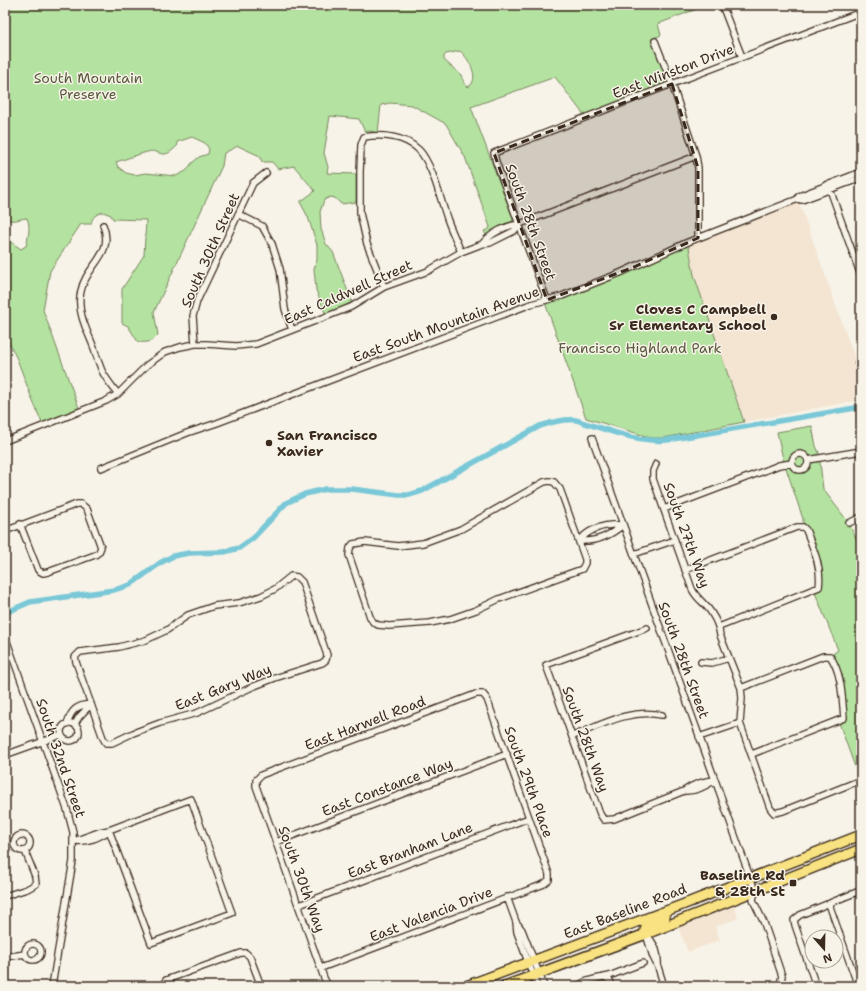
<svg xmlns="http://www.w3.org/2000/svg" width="866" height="991" font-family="'Shantell Sans',sans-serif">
	<rect width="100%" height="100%" fill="#f7f3e8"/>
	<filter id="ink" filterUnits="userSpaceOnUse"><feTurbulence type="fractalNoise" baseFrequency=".025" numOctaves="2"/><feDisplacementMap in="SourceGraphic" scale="8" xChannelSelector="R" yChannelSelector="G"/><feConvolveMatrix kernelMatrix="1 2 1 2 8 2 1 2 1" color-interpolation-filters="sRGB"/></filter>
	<g filter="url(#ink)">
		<path fill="#f4e5d2" d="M 798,199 L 855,359 L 855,401 L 744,422 L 694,275 L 688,242 Z
			M 734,905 L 738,918 L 715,927 L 720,940 L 688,952 L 678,927 Z"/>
		<path fill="#b4e2a0" stroke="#78865f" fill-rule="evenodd" d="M 5,5 L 707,5 L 658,24 L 661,35 L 652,39 L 668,82 L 584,115 L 555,77 L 471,107 L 513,218 L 512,222 L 486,235 L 484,231 L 489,229 L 490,227 L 465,157 L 446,124 L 412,105 L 390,103 L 381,105 L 378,133 L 370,131 L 365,132 L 359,119 L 330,116 L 324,153 L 328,167 L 327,173 L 356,174 L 356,202 L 341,204 L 335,198 L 330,197 L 324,200 L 320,212 L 321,229 L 326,244 L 333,252 L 352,302 L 331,313 L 325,313 L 316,290 L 314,269 L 317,260 L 317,245 L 308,217 L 300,202 L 315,191 L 294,166 L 278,169 L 272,162 L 262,162 L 260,156 L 238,146 L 224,153 L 222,166 L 154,312 L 158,335 C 152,342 148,343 138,342 L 128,326 L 122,323 L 122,289 L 144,255 L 146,220 L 113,219 L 111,215 L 103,212 C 96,214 92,217 91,224 L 81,224 L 50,271 L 43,310 L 79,408 L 42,423 L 32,399 L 17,359 L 5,334 L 5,238 L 21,249 L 26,246 C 28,237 31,227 27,218 C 18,219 14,222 5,219 ZM 460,51 C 469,58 481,80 468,87 L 465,84 L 461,75 L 444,60 L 444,56 L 446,54 ZM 192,137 L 205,143 L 209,149 L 208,154 L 199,157 L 192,163 L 186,171 L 176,176 L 145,173 L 135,175 L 126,173 L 118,167 L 116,162 C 126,159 136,155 147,152 C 161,148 161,163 178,145 L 177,142 Z
			M 688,242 L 694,275 L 744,422 L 663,438 L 652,438 L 586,418 L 544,300 L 562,296 Z
			M 812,426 L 816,446 L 819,453 L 823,489 L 849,523 L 861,549 L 861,780 L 860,781 L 838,720 L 844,718 L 842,690 L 830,656 L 838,650 L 814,590 L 819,587 L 817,559 L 803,527 L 803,519 L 783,459 L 777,432 Z"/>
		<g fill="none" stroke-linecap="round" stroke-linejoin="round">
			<path stroke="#7ac8d7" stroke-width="5.5" d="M 5,613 L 30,602 L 114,590 L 130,585 L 160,563 L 173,556 L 189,553 L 224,552 L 239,548 L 253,538 L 286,503 L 305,494 L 326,489 L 352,489 L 399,495 L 409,495 L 422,491 L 540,426 C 553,422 563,419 576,420 C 604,429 638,443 667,440 L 861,407"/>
			<defs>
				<path id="minor" d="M 722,5 L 742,57
					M 655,41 L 672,84 L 696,156 L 698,168 L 698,238
					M 828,184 L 861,276
					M 798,199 L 799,196 L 861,172
					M 238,214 L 262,226 L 272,244 L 280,269 L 285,309 L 292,330
					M 103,225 C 115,255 86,265 81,291 C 76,311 87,330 94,348 C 96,355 99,364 102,371 C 106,379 112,386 118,394
					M 482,244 C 491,233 507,225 520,224 L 696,156
					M 384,287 L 367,244 L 360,213 L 360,172 L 361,145 L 364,137 C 382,134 405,136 419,150 C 433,165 441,202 448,221 C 452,232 457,242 461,252
					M 547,300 L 496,162 L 494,153 L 672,84 L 861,12
					M 195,344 L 193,316 L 197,301 L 253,183 L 266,173
					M 858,363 L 861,362
					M 592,438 L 755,891 L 753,900 L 764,923 L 782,976 L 780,984 L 776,986
					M 5,441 L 106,401 L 118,394 L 147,365 L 165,352 L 180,347 L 195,344 L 207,344 L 236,346 L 256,344 L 351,307 L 384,287 L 428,271 L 461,252 L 482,244 L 490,243 L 514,231 L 520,224
					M792 462a8 8 0 1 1 16 0a8 8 0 1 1-16 0Z
					M 808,460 L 861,451
					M 656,464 L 653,471 L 653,479 L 692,589 C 697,600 707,604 712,614 C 716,620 719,628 720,635 L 741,688 L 742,698 L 740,723 L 770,808 L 774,813 L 783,811 L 861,780
					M 101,468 L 187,433 L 217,423 L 531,304 L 562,296 L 620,273 L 688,242 L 798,199 L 802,200 L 861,178
					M 549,481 L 554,482 L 560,489 L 585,559 L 585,563 L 582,569 L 499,599 L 476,610 L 450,619 L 430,623 L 389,626 L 378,625 L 373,622 L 370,617 L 349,555 L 350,548 L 353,544 L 365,542 L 398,546 L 423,543 L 461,529 L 544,482 Z
					M 664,509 L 764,471 L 779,465 L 792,463
					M 849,523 L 861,517
					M 5,531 L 77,504 L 81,504 L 87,509 L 101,547 L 99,552 L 95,555 L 48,572 L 43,573 L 38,570 L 20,524
					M 579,541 C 590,528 607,524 623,525
					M 579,541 C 597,542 609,536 623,525
					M 634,554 L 675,540
					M 685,570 L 797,527 L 803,527 L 806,530 C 813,548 822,567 819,587 L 719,627
					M 291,576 L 297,577 L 302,582 L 327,655 L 326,660 L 322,663 L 275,678 L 252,687 L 197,713 L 160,723 L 133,733 L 112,743 L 106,743 L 103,738 L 76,662 L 75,657 L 80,652 L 119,647 L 146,640 L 167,630 L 188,615 L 214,606 L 239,603 L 261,596 L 275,589 Z
					M 647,628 L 546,665 L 600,814 L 604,820 L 614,819 L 684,791 C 693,784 703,781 715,780
					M 5,636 L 67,809 L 73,832 L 73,861 L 52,986
					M 701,662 L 712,663 L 729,658
					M 741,688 L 823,656 L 830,656 C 842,673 842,697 844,718 L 752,754
					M61 732a9 9 0 1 1 18 0a9 9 0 1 1-18 0Z
					M 67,724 C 71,710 77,705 91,704
					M 75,725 C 77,716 85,712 91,704
					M 573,736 C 601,725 631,708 662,715
					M 699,737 L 740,723
					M 5,755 L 61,735
					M 684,791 C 695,792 705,787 715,780
					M14 843a8 8 0 1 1 16 0a8 8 0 1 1-16 0Z
					M 74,841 L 99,832 L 109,830 L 191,799 L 232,913 L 151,943 L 109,830
					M 76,841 C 89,842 98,838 109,831
					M 276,842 L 507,754
					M 5,896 L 27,889 L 36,884 L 35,876 L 25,851
					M 507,897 L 516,922 L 517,932 L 537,986
					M 829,904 L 858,986
					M 299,905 L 529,818
					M 516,922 L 522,930 L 544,986
					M 646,934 L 653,957 L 658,967 L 664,986
					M 646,934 C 655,944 659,953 658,967
					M25 952a8 8 0 1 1 16 0a8 8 0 1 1-16 0Z
					M 5,957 L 25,954
					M 321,968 L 544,884 L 549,880 L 549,874 L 487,699 L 483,694 L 476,694 L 261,775 L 256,780 L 256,786 L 324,978 L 328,986
					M 605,977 L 610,981 L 612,986
					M 164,986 L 164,983 L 166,980 L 241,953 L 246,953 L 250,957 L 261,986
					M 578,986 C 588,978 601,979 612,975 C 622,971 632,967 643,963
					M 816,986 L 795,925 L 794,920 L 800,915 L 857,892 L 861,892"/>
				<path id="primary" d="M 646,934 L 645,930 L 646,927 L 665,918
					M 466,986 L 682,905 L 861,835
					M 505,986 L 646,934 L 861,849"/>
			</defs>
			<use href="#minor" stroke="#3b2a1e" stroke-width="8"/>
			<use href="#primary" stroke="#3b2a1e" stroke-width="12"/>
			<use href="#minor" stroke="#f7f3e8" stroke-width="5.5"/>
			<use href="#primary" stroke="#f8e281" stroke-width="9"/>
		</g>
	</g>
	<path fill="#3b2a1e" fill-opacity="0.2" stroke="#3b2a1e" stroke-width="3" stroke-dasharray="8 5" stroke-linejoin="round" d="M 672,84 L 698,168 L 698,238 L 634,267 L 547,300 L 494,153 Z"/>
	<g fill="#3b2a1e" stroke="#f7f3e8" stroke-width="1.5">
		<circle cx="774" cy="317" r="4"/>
		<circle cx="269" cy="443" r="4"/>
		<rect x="789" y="879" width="8" height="8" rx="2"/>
	</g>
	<g text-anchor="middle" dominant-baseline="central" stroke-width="3" stroke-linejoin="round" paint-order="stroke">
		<g font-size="14" fill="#3b2a1e" stroke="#f7f3e8">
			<text transform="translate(673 71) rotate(-21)">East Winston Drive</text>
			<text transform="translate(531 222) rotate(70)">South 28th Street</text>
			<text transform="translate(210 250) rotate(-66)">South 30th Street</text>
			<text transform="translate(348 292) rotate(-24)">East Caldwell Street</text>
			<text transform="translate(446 324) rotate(-20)">East South Mountain Avenue</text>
			<text transform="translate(687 535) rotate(70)">South 27th Way</text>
			<text transform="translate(684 660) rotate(70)">South 28th Street</text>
			<text transform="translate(223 687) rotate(-22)">East Gary Way</text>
			<text transform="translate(365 723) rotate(-21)">East Harwell Road</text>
			<text transform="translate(586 739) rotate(70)">South 28th Way</text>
			<text transform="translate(61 758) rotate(71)">South 32nd Street</text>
			<text transform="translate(529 782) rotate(70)">South 29th Place</text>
			<text transform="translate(387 787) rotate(-21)">East Constance Way</text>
			<text transform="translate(410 850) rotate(-21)">East Branham Lane</text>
			<text transform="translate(302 879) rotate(70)">South 30th Way</text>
			<text transform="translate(625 911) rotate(-21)">East Baseline Road</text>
			<text transform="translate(431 914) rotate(-21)">East Valencia Drive</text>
		</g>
		<g font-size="14" fill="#59583e" stroke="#f7f3e8">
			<text x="88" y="78">South Mountain<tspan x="88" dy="16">Preserve</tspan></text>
			<text x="640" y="348">Francisco Highland Park</text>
		</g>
		<g font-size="14" font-weight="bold" fill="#3b2a1e" stroke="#f7f3e8" text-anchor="end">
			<text x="766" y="309">Cloves C Campbell<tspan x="766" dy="16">Sr Elementary School</tspan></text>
			<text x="277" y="435" text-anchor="start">San Francisco<tspan x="277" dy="16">Xavier</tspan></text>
			<text x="785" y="875">Baseline Rd<tspan x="785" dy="16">&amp; 28th St</tspan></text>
		</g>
	</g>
	<rect width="866" height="991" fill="none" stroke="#f7f3e8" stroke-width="20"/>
	<rect x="10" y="10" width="846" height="971" fill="none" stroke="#3b2a1e" stroke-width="1.5" filter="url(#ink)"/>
	<g transform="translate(824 949) rotate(160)"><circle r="19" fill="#f7f3e8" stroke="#aca397"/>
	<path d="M0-3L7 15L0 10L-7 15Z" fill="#3b2a1e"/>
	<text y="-6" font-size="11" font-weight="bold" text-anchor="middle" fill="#3b2a1e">N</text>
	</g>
</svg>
